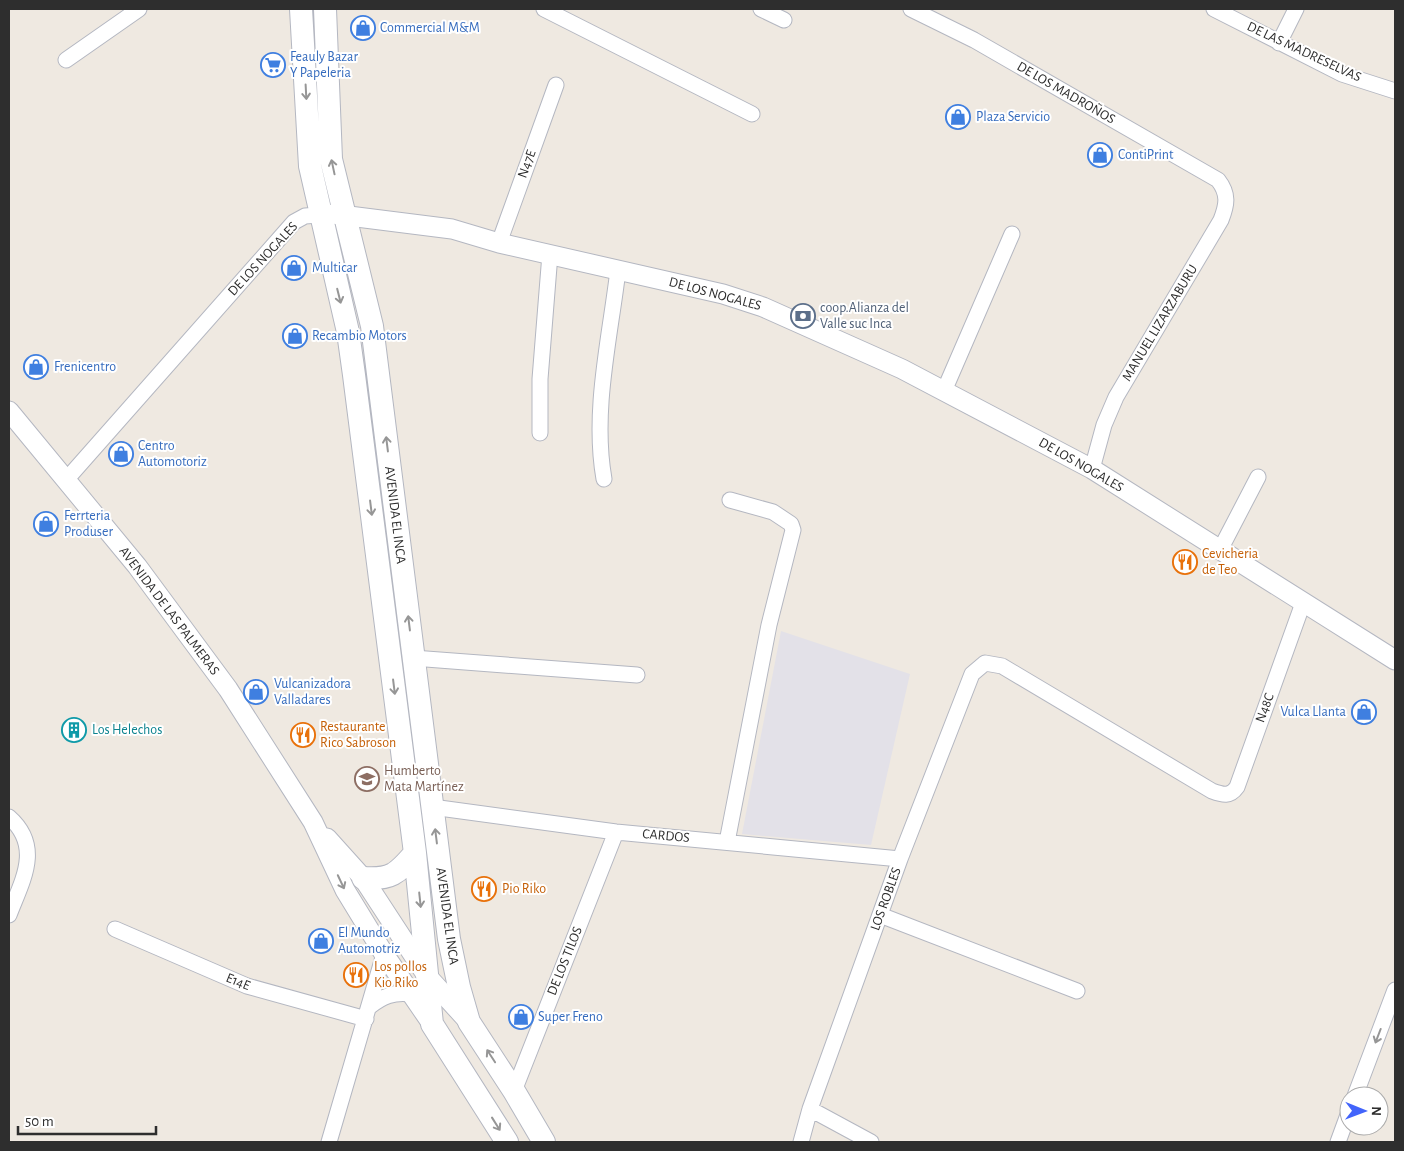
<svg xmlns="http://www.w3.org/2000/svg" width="1404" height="1151" font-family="'Alegreya Sans',sans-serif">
	<rect width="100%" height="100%" fill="#efe9e1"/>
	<path fill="#e3e1e8" d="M 781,631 L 910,674 L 871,845 L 742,834 Z"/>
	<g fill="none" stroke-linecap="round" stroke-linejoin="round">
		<defs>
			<path id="minor" d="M 544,9 L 752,114
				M 761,9 L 784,20
				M 911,9 L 974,40 L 1218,180 C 1229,194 1227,205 1221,220 L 1116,397 L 1104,425 L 1092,469
				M 1214,9 L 1342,74 L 1395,91
				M 1279,43 L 1296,9
				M 66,60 L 139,9
				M 499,243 L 556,85
				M 944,391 L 1012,234
				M 540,433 L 540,379 L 550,254
				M 604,479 C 592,411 610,338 618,270
				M 66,480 L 294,222 L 305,216 L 319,215
				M 1220,550 L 1258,477
				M 413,658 L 637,675
				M 432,807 L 616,832 L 900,859
				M 9,817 C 43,847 22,881 9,915
				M 727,842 L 769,625 L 793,530 L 791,524 L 773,512 L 730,500
				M 880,915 L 1077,991
				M 115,929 L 247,986 L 366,1019
				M 369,1007 C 383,996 393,992 411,994
				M 514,1091 L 616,832
				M 1355,1096 L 1395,990
				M 810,1109 L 871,1142
				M 329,1142 L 384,954
				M 801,1142 L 810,1109 L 900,859 L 972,674 L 985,663 L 1002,666 L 1212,791 C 1223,795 1230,797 1237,787 L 1303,603
				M 1338,1142 L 1349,1112"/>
			<path id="tertiary" d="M 333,214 L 452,229 L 499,243 L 723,294 L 763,307 L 902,369 L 1092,469 L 1395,660
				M 9,411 L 137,566 L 228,689 L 313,822 L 345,890 L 384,954 L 432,1024
				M 327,838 L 363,878 L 427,976 L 469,1022"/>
			<path id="secondary" d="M 301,9 L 310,166 L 348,332 L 354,375 L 415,853 L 432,1024 L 507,1142
				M 325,9 L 331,159 L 372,326 L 449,939 L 459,987 L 469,1022 L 514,1091 L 544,1142
				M 363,878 C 391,880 397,874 415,853"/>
		</defs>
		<use href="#minor" stroke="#b4b7c1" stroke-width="17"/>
		<use href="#tertiary" stroke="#b4b7c1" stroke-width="21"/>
		<use href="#secondary" stroke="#b4b7c1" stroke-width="24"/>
		<use href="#minor" stroke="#fff" stroke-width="15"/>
		<use href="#tertiary" stroke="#fff" stroke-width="19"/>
		<use href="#secondary" stroke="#fff" stroke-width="22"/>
	</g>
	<defs><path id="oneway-shaft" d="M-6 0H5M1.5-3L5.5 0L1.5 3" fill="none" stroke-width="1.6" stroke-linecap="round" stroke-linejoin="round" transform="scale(1.25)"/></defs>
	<g stroke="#969696">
		<use href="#oneway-shaft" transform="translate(306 92) rotate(87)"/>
		<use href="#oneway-shaft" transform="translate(333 167) rotate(-102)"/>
		<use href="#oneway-shaft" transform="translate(339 296) rotate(76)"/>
		<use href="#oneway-shaft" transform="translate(387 444) rotate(-97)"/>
		<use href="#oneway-shaft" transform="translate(371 508) rotate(83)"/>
		<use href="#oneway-shaft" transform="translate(409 623) rotate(-97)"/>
		<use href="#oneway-shaft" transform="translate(394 687) rotate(83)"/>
		<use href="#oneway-shaft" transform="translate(436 836) rotate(-97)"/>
		<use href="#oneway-shaft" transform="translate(341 882) rotate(65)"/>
		<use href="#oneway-shaft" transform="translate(420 900) rotate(84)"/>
		<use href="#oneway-shaft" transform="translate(1378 1036) rotate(111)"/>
		<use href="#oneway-shaft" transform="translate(491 1056) rotate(-123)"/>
		<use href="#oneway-shaft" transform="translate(496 1124) rotate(58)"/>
	</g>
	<defs>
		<symbol id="shop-ring" viewBox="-11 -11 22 22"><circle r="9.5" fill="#fff" stroke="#3f7fe0" stroke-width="1.5"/><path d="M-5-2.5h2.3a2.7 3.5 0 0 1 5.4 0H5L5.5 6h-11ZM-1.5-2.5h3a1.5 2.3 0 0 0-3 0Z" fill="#3f7fe0"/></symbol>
		<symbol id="supermarket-ring" viewBox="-11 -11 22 22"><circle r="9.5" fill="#fff" stroke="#3f7fe0" stroke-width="1.5"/><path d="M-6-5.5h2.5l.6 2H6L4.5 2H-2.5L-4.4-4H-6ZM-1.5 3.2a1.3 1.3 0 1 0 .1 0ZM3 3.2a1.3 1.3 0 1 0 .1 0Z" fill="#3f7fe0"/></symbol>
		<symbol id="bank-ring" viewBox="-11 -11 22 22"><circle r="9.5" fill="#fff" stroke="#5c6f8a" stroke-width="1.5"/><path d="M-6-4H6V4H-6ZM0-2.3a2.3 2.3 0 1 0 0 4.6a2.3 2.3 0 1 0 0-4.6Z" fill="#5c6f8a"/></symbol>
		<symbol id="restaurant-ring" viewBox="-11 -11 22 22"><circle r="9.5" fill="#fff" stroke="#e8710a" stroke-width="1.5"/><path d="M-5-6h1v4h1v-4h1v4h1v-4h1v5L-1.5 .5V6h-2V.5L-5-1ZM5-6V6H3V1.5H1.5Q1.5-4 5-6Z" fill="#e8710a"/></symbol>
		<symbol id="building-ring" viewBox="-11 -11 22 22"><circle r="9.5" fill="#fff" stroke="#0f9aa8" stroke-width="1.5"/><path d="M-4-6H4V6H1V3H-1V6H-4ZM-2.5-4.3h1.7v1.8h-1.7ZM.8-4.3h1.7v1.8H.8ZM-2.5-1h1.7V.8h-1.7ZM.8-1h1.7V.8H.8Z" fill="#0f9aa8"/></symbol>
		<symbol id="school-ring" viewBox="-11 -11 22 22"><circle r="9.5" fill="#fff" stroke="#8d6e63" stroke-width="1.5"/><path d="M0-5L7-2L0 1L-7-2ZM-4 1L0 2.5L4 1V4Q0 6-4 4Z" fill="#8d6e63"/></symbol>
	</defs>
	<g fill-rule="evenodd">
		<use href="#shop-ring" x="349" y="14" width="28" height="28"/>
		<use href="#supermarket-ring" x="259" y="51" width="28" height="28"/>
		<use href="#shop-ring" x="944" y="103" width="28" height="28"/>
		<use href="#shop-ring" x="1086" y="141" width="28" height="28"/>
		<use href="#shop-ring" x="280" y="254" width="28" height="28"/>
		<use href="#bank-ring" x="789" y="302" width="28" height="28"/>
		<use href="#shop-ring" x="281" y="322" width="28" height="28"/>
		<use href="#shop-ring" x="22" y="353" width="28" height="28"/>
		<use href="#shop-ring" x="107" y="440" width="28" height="28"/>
		<use href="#shop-ring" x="32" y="510" width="28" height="28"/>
		<use href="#restaurant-ring" x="1171" y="548" width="28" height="28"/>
		<use href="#shop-ring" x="242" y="678" width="28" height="28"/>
		<use href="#shop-ring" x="1350" y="698" width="28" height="28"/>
		<use href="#building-ring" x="60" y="716" width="28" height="28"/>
		<use href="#restaurant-ring" x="289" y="721" width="28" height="28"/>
		<use href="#school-ring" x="353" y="765" width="28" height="28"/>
		<use href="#restaurant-ring" x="470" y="875" width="28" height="28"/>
		<use href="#shop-ring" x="307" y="927" width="28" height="28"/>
		<use href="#restaurant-ring" x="342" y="961" width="28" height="28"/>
		<use href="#shop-ring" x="507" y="1003" width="28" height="28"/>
	</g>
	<g text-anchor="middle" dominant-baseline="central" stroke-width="4" stroke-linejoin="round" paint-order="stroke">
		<g font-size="14" fill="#366cbe" stroke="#fff" text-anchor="start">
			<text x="380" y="28">Commercial M&amp;M</text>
			<text x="290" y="57">Feauly Bazar<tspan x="290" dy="16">Y Papeleria</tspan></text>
			<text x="976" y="117">Plaza Servicio</text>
			<text x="1118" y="155">ContiPrint</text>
			<text x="312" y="268">Multicar</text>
			<text x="312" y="336">Recambio Motors</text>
			<text x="54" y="367">Frenicentro</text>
			<text x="138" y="446">Centro<tspan x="138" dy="16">Automotoriz</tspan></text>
			<text x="64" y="516">Ferrteria<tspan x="64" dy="16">Produser</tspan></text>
			<text x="274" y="684">Vulcanizadora<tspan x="274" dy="16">Valladares</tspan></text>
			<text x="1346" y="712" text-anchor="end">Vulca Llanta</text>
			<text x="338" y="933">El Mundo<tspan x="338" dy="16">Automotriz</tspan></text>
			<text x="538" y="1017">Super Freno</text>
		</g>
		<g font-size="14" fill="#2e2e2e" stroke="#fff">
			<text transform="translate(1304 52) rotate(25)">DE LAS MADRESELVAS</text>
			<text transform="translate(1066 93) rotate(30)">DE LOS MADROÑOS</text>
			<text transform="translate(527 164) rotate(-70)">N47E</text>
			<text transform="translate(263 259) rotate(-47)">DE LOS NOGALES</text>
			<text transform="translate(715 294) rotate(15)">DE LOS NOGALES</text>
			<text transform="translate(1160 323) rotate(-59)">MANUEL LIZARZABURU</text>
			<text transform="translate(1081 465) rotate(30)">DE LOS NOGALES</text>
			<text transform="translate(395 515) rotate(83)">AVENIDA EL INCA</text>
			<text transform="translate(169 611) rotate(53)">AVENIDA DE LAS PALMERAS</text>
			<text transform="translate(1265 708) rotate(-70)">N48C</text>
			<text transform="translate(666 836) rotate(5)">CARDOS</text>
			<text transform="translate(886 899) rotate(-70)">LOS ROBLES</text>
			<text transform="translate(447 916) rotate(82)">AVENIDA EL INCA</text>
			<text transform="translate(565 961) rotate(-68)">DE LOS TILOS</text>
			<text transform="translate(238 982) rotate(22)">E14E</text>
		</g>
		<g font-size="14" fill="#4e5e75" stroke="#fff" text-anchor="start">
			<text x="820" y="308">coop.Alianza del<tspan x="820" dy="16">Valle suc Inca</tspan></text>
		</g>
		<g font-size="14" fill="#c56008" stroke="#fff" text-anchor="start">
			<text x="1202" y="554">Cevicheria<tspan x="1202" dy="16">de Teo</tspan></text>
			<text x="320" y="727">Restaurante<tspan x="320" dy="16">Rico Sabroson</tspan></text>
			<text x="502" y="889">Pio Riko</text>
			<text x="374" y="967">Los pollos<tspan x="374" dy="16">Kio Riko</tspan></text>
		</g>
		<g font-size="14" fill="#0d838f" stroke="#fff" text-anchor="start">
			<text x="92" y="730">Los Helechos</text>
		</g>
		<g font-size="14" fill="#785e54" stroke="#fff" text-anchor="start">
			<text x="384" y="771">Humberto<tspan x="384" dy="16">Mata Martínez</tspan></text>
		</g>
	</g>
	<rect width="1404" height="1151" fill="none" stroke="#2e2e2e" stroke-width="20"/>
	<g transform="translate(1364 1111) rotate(91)"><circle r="24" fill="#ffffff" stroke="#ababab"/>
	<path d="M0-4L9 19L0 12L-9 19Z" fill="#4264fb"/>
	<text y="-8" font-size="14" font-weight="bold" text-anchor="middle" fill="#2e2e2e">N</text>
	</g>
	<path d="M18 1126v8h138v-8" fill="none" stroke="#2e2e2e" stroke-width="2.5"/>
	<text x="25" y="1126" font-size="15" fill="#2e2e2e" stroke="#ffffff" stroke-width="4" paint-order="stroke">50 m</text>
</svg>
